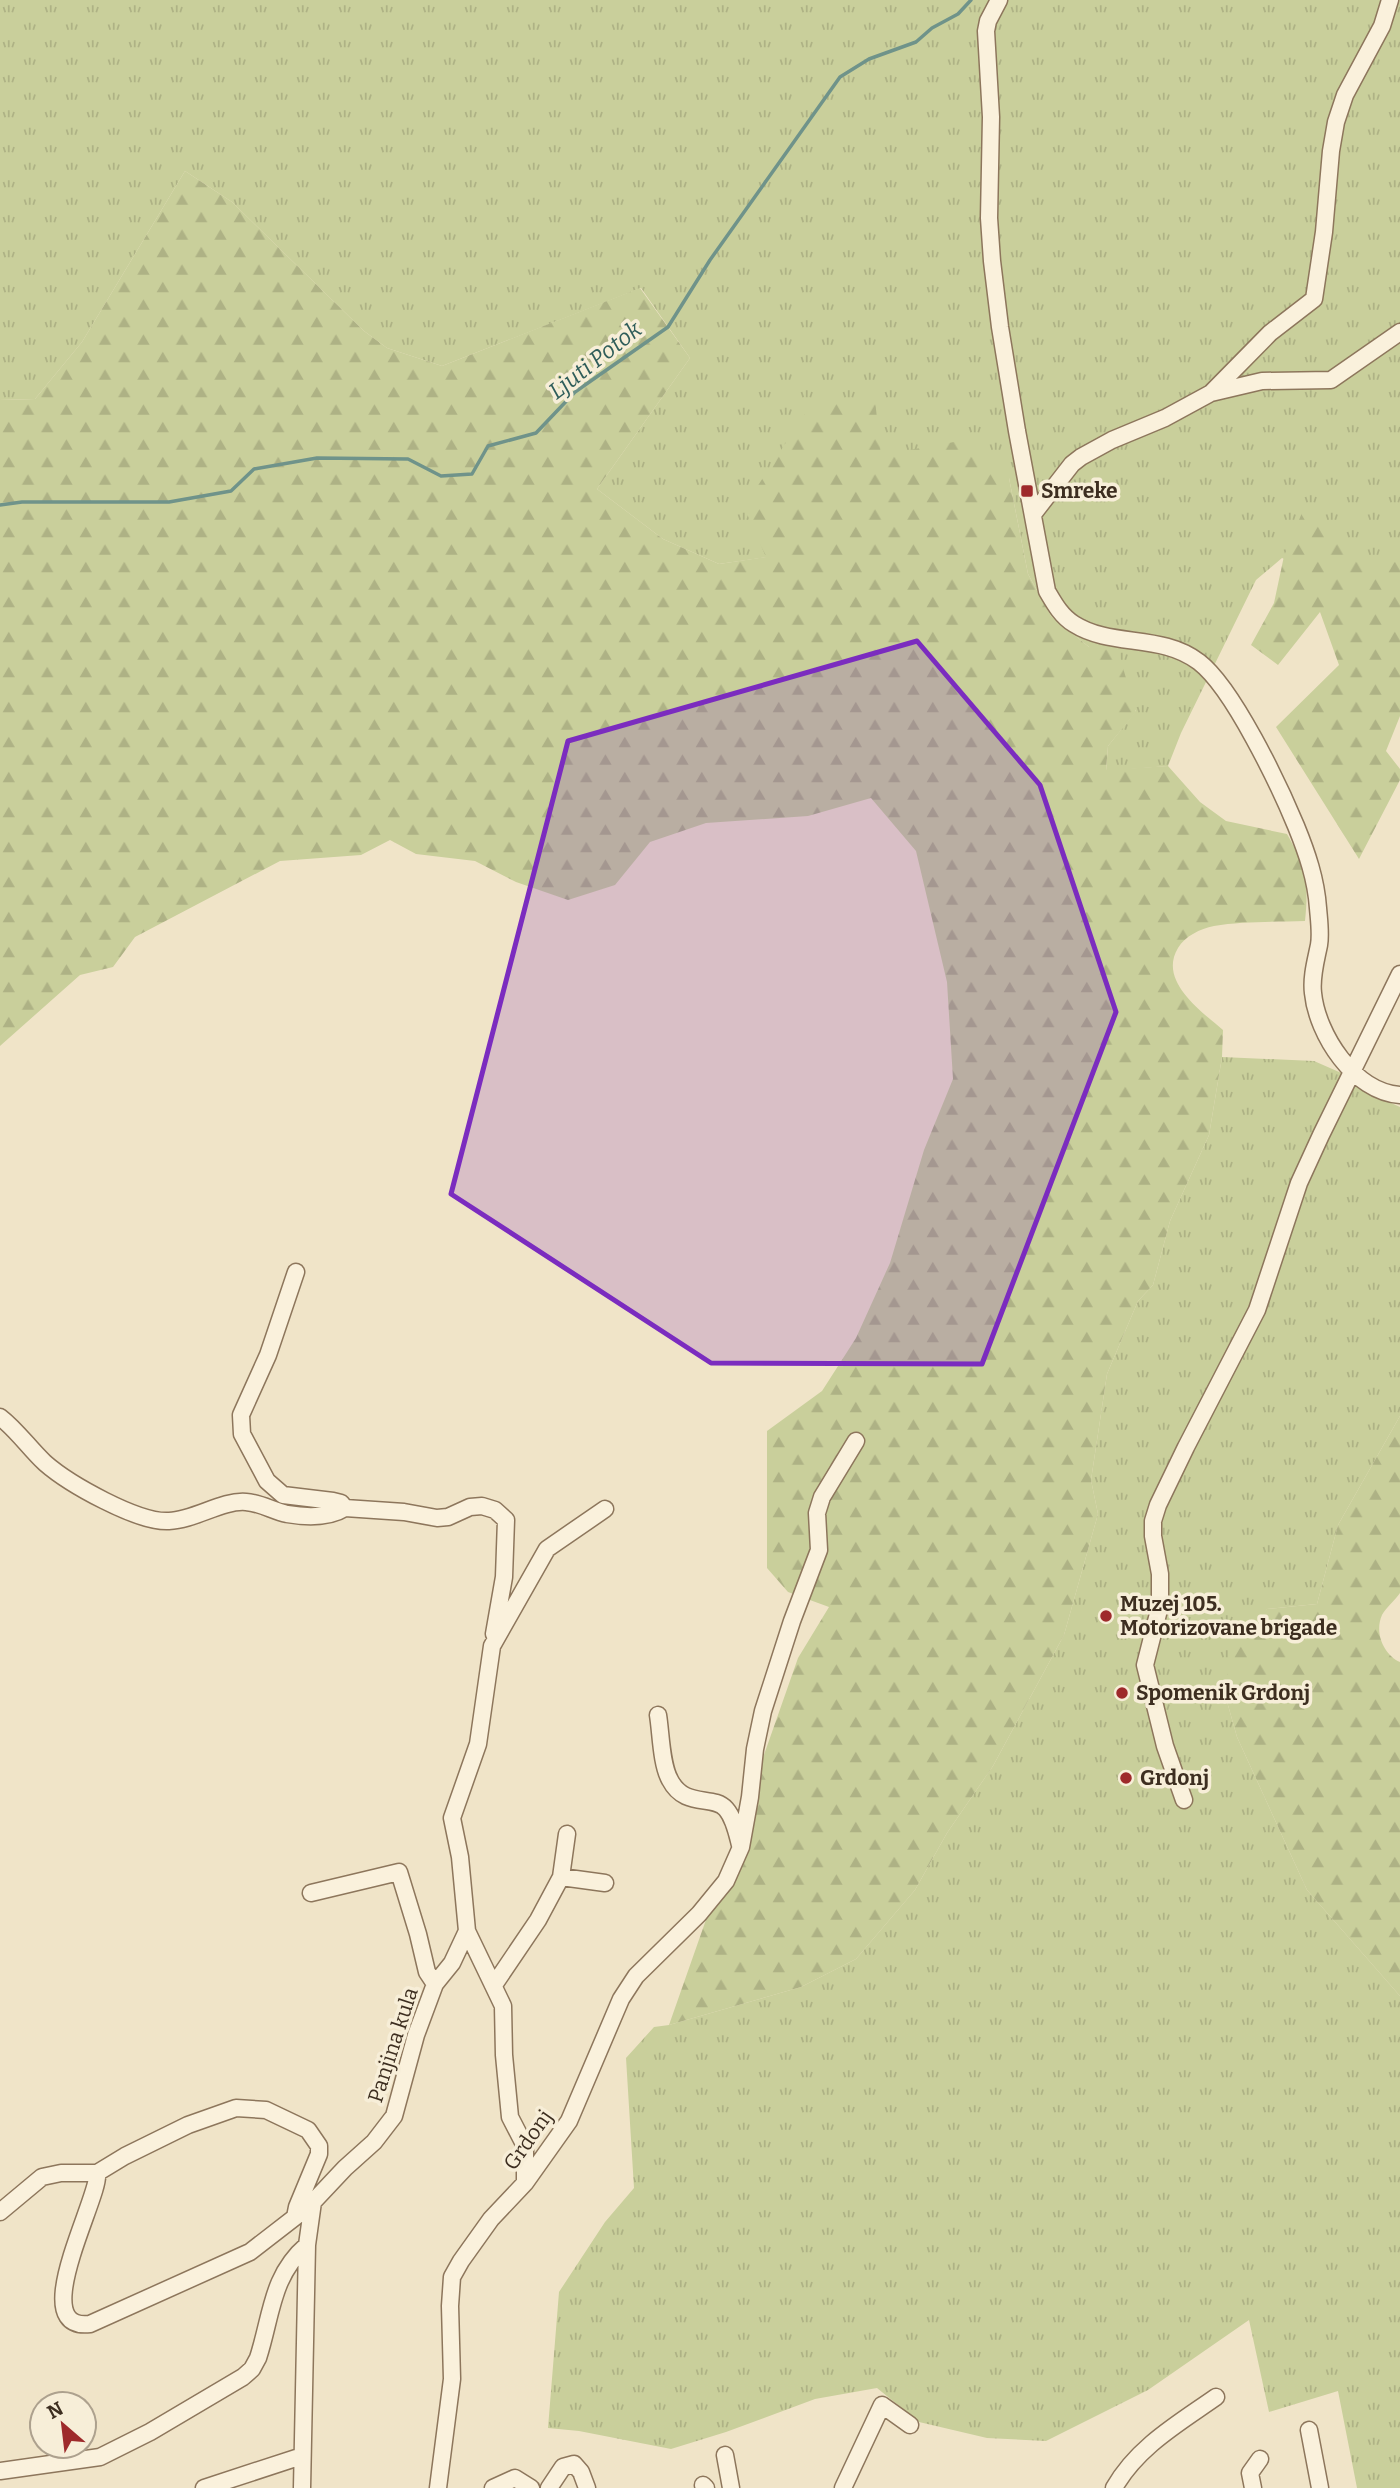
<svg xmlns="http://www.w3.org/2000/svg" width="1400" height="2488" font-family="Bitter,serif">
	<defs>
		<pattern id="grass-tufts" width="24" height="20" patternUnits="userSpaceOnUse" patternTransform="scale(1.75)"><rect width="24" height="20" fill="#c9cf9b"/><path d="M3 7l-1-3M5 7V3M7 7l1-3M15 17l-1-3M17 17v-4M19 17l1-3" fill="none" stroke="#aeb285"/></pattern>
		<pattern id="forest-firs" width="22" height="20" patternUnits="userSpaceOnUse" patternTransform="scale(1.75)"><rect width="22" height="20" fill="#c9cf9b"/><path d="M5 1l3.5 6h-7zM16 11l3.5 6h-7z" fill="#aeb285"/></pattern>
	</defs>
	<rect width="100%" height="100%" fill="#f0e4c8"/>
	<path fill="url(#grass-tufts)" d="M 0,0 L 1400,0 L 1400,619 L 1378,600 L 1282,558 L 1256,580 L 1181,733 L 1168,766 L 1106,771 L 1108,746 L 1136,711 L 1089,647 L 1051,616 L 1028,574 L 1009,478 L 767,557 L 719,564 L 663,539 L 597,489 L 690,358 L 641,288 L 442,366 L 387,348 L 364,331 L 232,202 L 185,171 L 82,342 L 35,399 L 0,400 Z
		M 1222,1057 L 1314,1061 L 1346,1075 L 1369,1093 L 1400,1107 L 1400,1416 L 1338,1525 L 1317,1604 L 1267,1609 L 1226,1698 L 1237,1737 L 1307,1890 L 1400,1996 L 1400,2488 L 1357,2488 L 1338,2391 L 1269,2412 L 1249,2320 L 1148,2390 L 1046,2441 L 987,2438 L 919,2422 L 877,2388 L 815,2399 L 726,2432 L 671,2449 L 579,2431 L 548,2428 L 559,2292 L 605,2222 L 634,2188 L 626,2058 L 654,2027 L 669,2025 L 801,1987 L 856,1959 L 915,1890 L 947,1833 L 993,1766 L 1064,1635 L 1098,1514 L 1091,1480 L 1107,1374 L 1138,1301 L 1153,1285 L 1170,1221 L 1209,1135 Z"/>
	<path fill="url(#forest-firs)" d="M 185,171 L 232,202 L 364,331 L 387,348 L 442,366 L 640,288 L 690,358 L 597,489 L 663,539 L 719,564 L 766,557 L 744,507 L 811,404 L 875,400 L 881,455 L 971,439 L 1009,478 L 1028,574 L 1051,616 L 1089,647 L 1118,651 L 1136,712 L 1108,746 L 1106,770 L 1168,766 L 1200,802 L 1226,821 L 1287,834 C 1306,867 1309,882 1305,921 C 1276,922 1242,921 1214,926 C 1200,929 1185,936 1178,948 C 1158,981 1201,1011 1223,1030 L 1222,1057 L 1209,1135 L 1170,1221 L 1153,1285 L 1138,1301 L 1107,1374 L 1091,1480 L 1098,1514 L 1064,1635 L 993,1766 L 947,1833 L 915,1890 L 856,1959 L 801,1987 L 669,2025 L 798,1658 L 829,1607 L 788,1592 L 767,1568 L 767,1431 L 822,1391 L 856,1338 L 890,1263 L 924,1150 L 953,1079 L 947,982 L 916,851 L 871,798 L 808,816 L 706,823 L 650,842 L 615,885 L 568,900 L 516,882 L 475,861 L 416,854 L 390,840 L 361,855 L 280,861 L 135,937 L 113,967 L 80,975 L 0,1046 L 0,400 L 35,399 L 82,342 Z
		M 1304,508 L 1364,568 L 1400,561 L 1400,716 L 1386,751 L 1400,769 L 1400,780 L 1359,859 L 1276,727 L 1339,665 L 1320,612 L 1278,665 L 1251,645 L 1274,603 L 1284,556 Z
		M 1400,1416 L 1400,1593 C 1395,1600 1386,1608 1382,1615 C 1374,1633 1384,1655 1400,1662 L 1400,1996 L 1307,1890 L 1237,1737 L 1226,1698 L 1230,1634 L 1267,1609 L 1317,1604 L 1338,1525 Z"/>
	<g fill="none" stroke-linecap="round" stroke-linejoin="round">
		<path stroke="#6f938a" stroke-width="3.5" d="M 0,505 L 22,502 L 169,502 L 231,491 L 254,469 L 317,458 L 408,459 L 441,476 L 472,474 L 488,446 L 536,433 L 575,392 L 668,327 L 710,260 L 840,77 L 869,59 L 916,42 L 932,28 L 958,14 L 971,0"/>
		<defs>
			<path id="minor" d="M 999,0 L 988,21 L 986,31 L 991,117 L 989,218 L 992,261 L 1000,327 L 1017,431 L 1047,591 C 1054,603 1061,616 1074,624 C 1112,648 1161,633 1199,662 C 1233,688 1279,785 1296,826 C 1307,853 1316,879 1318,908 C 1319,920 1321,934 1319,945 C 1316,960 1311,977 1313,993 C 1317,1034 1354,1092 1400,1095
				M 1211,393 L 1270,333 L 1314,299 L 1324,232 L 1331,151 L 1336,122 L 1345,95 L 1382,26 L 1390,0
				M 1034,513 L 1072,464 L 1081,457 L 1112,440 L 1165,418 L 1211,393 L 1262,381 L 1331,380 L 1400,332
				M 296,1272 L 268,1355 L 241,1415 L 242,1434 L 267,1481 L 283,1495 L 333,1501 L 341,1503 L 345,1508
				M 0,1417 C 17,1430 29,1448 45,1463 C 69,1484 138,1523 169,1521 C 195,1520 222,1500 246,1502 C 261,1503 273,1511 287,1514 C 305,1517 329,1518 345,1508 L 404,1512 L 437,1518 L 448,1517 L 470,1507 L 482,1506 L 495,1510 L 506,1520 L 504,1577 L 494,1634
				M 658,1715 C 661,1733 661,1764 670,1780 C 685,1809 713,1794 726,1809 C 734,1818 737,1833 740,1845
				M 1184,1800 L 1165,1746 L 1145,1665 L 1160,1606 L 1160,1574 L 1153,1536 L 1153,1521 L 1158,1505 L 1186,1447 L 1257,1310 L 1299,1183 L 1321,1135 L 1400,974
				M 561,1877 L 567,1834
				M 311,1893 L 399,1872 L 418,1934 L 427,1972 L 435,1984
				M 467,1931 L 503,2006 L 504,2055 L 510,2117 L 525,2146 L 525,2183
				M 494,1985 L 538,1920 L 561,1877 L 605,1883
				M 97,2173 C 102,2194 24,2332 90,2324 L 250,2252 L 303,2211
				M 0,2212 L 42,2177 L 61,2173 L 97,2173 L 125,2156 L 188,2125 L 236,2108 L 266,2110 L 308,2130 L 319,2146 L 319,2154 L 297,2207 L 295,2217
				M 1309,2430 L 1320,2488
				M 725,2455 L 731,2488
				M 0,2471 L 100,2457 L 150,2432 L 243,2377 L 252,2369 L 258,2358 C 272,2315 271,2276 307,2245
				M 703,2485 L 706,2488
				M 204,2488 L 302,2456
				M 302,2488 L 307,2245 L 313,2202 L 345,2168 L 374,2142 L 394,2116 L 416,2035 L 435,1984 L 452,1963 L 467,1931 L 460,1857 L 452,1818 L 478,1744 L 492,1646 L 547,1549 L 605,1509
				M 438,2488 L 452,2379 L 450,2306 L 452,2277 L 461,2261 L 491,2219 L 525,2183 L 569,2121 L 621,1999 L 636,1976 L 699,1914 L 726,1881 L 741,1847 L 750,1797 L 755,1749 L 763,1711 L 792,1621 L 819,1550 L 817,1513 L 822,1497 L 856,1441
				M 493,2488 L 515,2478 L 531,2488
				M 549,2488 L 563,2467 L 574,2464 L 581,2472 L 587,2488
				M 843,2488 L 882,2405 L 910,2425
				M 1114,2488 C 1137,2447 1179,2423 1216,2397
				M 1253,2488 L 1250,2473 L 1260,2459"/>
		</defs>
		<use href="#minor" stroke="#8d765c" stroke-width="19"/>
		<use href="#minor" stroke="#faf1dc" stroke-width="16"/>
	</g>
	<path fill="#7b2cbf" fill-opacity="0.2" stroke="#7b2cbf" stroke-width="5" stroke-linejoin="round" d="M 917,641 L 1040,785 L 1116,1012 L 982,1364 L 711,1363 L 451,1194 L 568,741 Z"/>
	<g fill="#9e2a2b" stroke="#f7eed8" stroke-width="2.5">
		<rect x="1020" y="484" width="14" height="14" rx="3.5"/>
		<circle cx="1106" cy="1616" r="7"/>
		<circle cx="1122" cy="1693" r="7"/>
		<circle cx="1126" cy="1778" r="7"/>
	</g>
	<g text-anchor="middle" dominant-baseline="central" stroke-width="7" stroke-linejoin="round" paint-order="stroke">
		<g font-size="21" font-weight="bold" fill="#3d2e20" stroke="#f7eed8" text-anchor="start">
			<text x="1041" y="491">Smreke</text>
			<text x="1120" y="1604">Muzej 105.<tspan x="1120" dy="24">Motorizovane brigade</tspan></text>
			<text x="1136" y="1693">Spomenik Grdonj</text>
			<text x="1140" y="1778">Grdonj</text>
		</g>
		<g font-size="21" fill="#3d2e20" stroke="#f7eed8">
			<text transform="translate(393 2045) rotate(-72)">Panjina kula</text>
			<text transform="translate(528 2140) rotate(-55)">Grdonj</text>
		</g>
		<g font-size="23" font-style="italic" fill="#2f5d5a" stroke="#f7eed8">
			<text transform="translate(595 360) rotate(-38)">Ljuti Potok</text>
		</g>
	</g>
	<g transform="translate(63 2425) rotate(332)"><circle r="33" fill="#f7eed8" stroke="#ada18e" stroke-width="2"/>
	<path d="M0-5L12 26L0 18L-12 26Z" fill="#9e2a2b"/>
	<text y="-10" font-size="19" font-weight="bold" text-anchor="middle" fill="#3d2e20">N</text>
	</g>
</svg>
